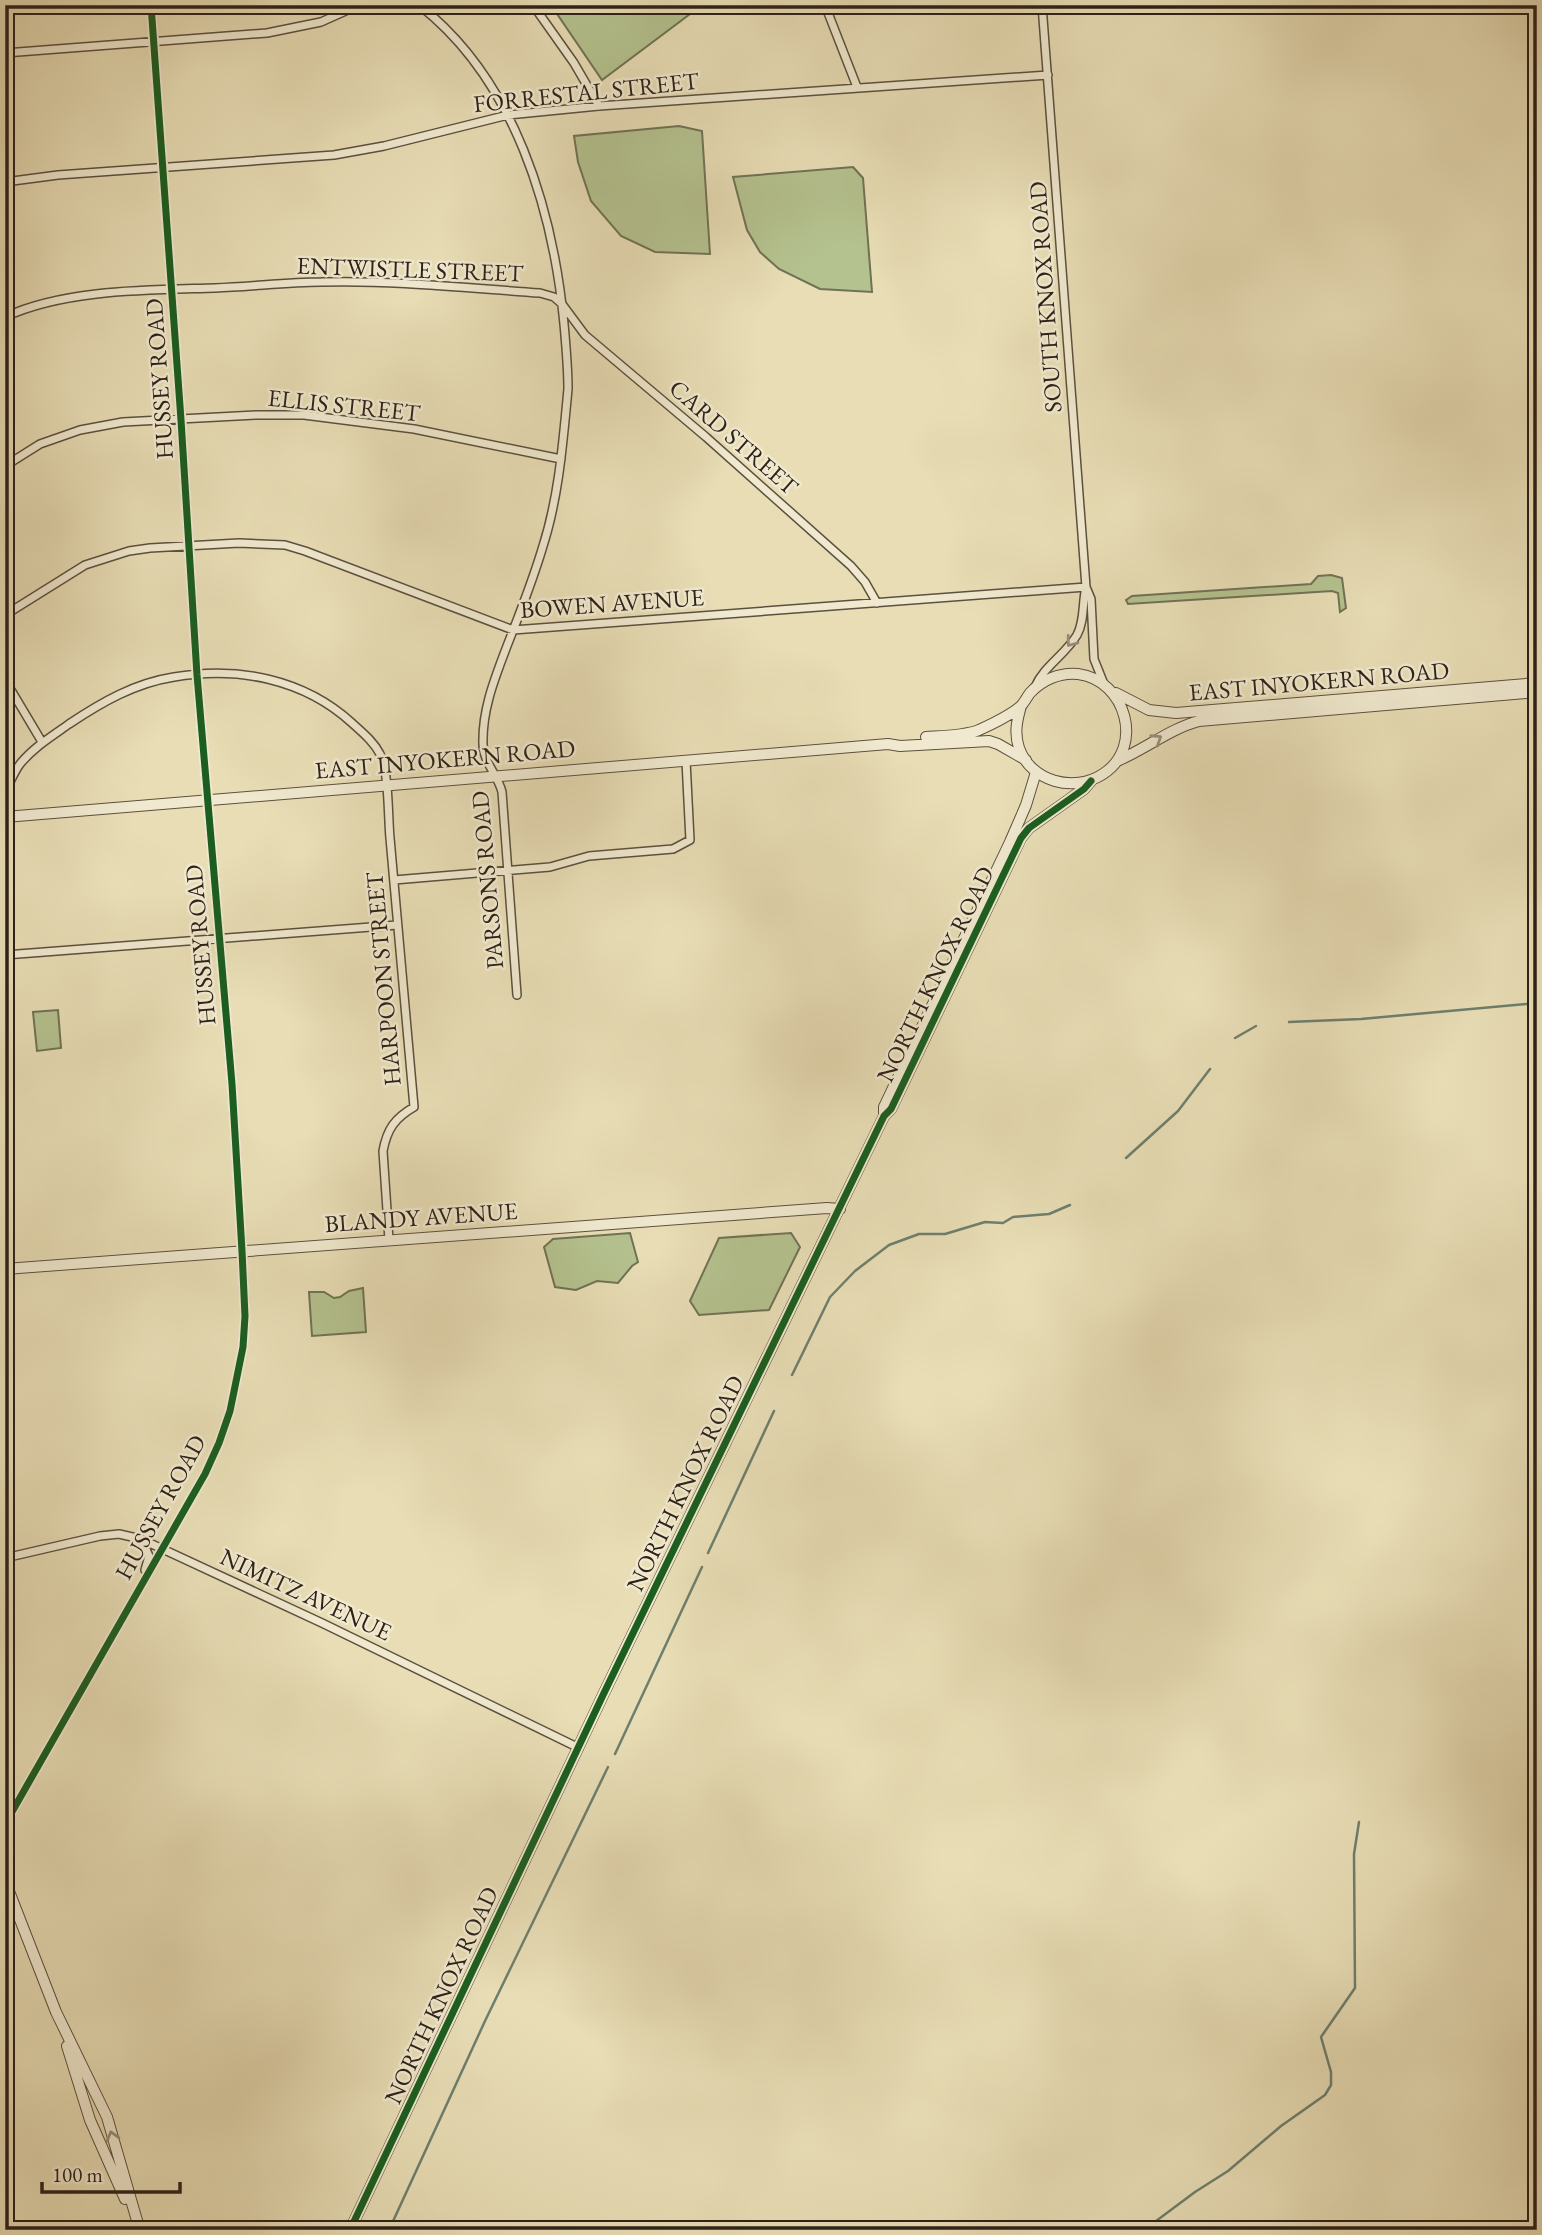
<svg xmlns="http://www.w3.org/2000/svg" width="1542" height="2235" font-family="'EB Garamond',serif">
	<rect width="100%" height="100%" fill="#e8ddb5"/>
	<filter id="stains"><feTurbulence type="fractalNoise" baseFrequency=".00286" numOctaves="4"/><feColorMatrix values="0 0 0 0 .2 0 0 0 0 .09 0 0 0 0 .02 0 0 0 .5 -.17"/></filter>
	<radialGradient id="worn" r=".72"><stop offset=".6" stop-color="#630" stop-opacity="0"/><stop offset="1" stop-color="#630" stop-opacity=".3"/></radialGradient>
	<path fill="#b4c28f" stroke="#707254" stroke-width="2" d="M 551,5 L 702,5 L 602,80 Z
		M 679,126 L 702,131 L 710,254 L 655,252 L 621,236 L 591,201 L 578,162 L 574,136 Z
		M 853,167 L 863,178 L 872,292 L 820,289 L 779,269 L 760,252 L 747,230 L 733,177 Z
		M 1331,575 L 1342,578 L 1346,608 L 1340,612 L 1338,593 L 1332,591 L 1128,604 L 1126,600 L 1132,596 L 1311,584 L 1318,576 Z
		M 58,1010 L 61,1048 L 37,1051 L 33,1012 Z
		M 630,1233 L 638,1262 L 632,1266 L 618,1283 L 597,1281 L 576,1290 L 555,1287 L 544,1247 L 553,1239 Z
		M 791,1233 L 800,1247 L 769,1310 L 699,1315 L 690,1301 L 719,1238 Z
		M 363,1288 L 366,1332 L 312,1336 L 309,1292 L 324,1292 L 334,1298 L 340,1297 L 349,1291 Z"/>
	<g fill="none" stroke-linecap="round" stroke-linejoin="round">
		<path stroke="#6d7f6e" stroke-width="2.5" d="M 1289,1022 L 1361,1019 L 1537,1003
			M 1235,1038 L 1256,1026
			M 1126,1158 L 1178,1111 L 1210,1069
			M 792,1375 L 830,1297 L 855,1271 L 889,1245 L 919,1234 L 945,1234 L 985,1222 L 1003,1223 L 1013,1217 L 1049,1214 L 1070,1205
			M 708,1553 L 774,1411
			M 615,1754 L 702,1567
			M 389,2230 L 485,2021 L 608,1767
			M 1144,2230 L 1195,2192 L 1228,2171 L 1281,2126 L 1325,2095 L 1331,2085 L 1331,2072 L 1321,2037 L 1355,1988 L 1354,1854 L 1359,1822"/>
		<defs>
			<path id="minor" d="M 419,5 C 515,80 553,209 564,324 C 566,346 568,367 568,389 C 563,441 559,496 543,546 C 533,580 520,613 507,646 C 495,678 482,709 483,744 C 483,762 498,775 502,792 L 517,995
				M 533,5 L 574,63 L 599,106
				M 825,5 L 857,87
				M 5,53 L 267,33 L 321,22 L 359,5
				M 5,182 L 58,175 L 334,155 L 384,146 L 508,115 L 599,106 L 1048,75
				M 5,317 C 65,289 149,290 215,288 C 251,287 286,282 321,282 C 394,280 467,288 540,293 L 554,297 L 562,304 L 585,335 L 706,437 L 851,566 L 865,582 L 877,603
				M 5,466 L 40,444 L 80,430 L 123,422 L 256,415 L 304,415 L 414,429 L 561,459
				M 1086,587 L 1091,599 L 1094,659 L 1104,684
				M 5,615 L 85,565 L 129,551 L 150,548 L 239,543 L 285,545 L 305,551 L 513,630 L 1086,587
				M 5,680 L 42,742
				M 1035,687 C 1044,666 1065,655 1077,635 C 1085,620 1082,603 1086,587 L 1042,5
				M 5,792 C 10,783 14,772 20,764 C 34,747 52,736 69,724 C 102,702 135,683 174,677 C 238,666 304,679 352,723 C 363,733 374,742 380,754 C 389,771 388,817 390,838 C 398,928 406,1017 414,1107 C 395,1118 387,1129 383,1151 L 389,1240
				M 394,880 L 550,867 L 589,856 L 673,849 L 690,840 L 686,761
				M 5,955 L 397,925
				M 141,1539 L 149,1556 L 145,1570
				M 5,1558 L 100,1536 L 119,1534 L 141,1539 L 322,1623 L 579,1748
				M 5,1824 L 205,1474 L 219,1443 L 230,1411 L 243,1347 L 245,1316 L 242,1251 L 232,1084 L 197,675 L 181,420 L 151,5"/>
			<path id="tertiary" d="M 1116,693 L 1149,710 L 1176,713 L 1537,683
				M 926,737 C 943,736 963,736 979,730 C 990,725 1012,714 1021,706 C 1024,703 1027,697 1030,693 C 1042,680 1060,672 1078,674 C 1126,680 1145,747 1103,774 C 1074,793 1031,782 1019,748 C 1014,733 1017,720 1021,706
				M 1117,761 C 1146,749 1169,729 1199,721 L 1537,692
				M 5,817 L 888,744 L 900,746 L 989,741 L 998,744 L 1026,760
				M 884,1116 L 884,1107 L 1010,842 L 1026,805 L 1036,772
				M 5,1269 L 827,1208 L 840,1209
				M 5,1881 L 56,2012 L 107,2117 L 138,2224
				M 67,2046 L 90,2120 L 125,2199
				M 350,2230 L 604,1693 L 884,1116 L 891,1109 L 1021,838 L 1029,828 L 1084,789 L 1091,781"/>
		</defs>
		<use href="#minor" stroke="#5c503f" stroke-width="10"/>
		<use href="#tertiary" stroke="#5c503f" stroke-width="12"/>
		<use href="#minor" stroke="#f0e9cf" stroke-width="7"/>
		<use href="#tertiary" stroke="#f0e9cf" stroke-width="10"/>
		<defs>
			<path id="cycleway" d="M 5,1824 L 205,1474 L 219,1443 L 230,1411 L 243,1347 L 245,1316 L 242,1251 L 232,1084 L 197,675 L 181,420 L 151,5
				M 350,2230 L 604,1693 L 884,1116 L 891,1109 L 1021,838 L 1029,828 L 1084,789 L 1091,781"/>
		</defs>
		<use href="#cycleway" stroke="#f0e9cf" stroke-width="11"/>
		<use href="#cycleway" stroke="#1b5e20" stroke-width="7"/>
	</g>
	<defs><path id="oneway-chevron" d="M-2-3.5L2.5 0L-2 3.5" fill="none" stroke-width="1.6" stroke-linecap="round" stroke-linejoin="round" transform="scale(1.75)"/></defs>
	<g stroke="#988f7d">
		<use href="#oneway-chevron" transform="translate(1071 642) rotate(127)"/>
		<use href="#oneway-chevron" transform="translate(1157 739) rotate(-33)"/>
		<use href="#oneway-chevron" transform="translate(112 2136) rotate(-106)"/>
	</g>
	<g text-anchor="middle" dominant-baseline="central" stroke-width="5" stroke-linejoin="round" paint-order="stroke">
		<g font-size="24" fill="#2d2118" stroke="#f0e9cf">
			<text transform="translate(586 92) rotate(-6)">FORRESTAL STREET</text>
			<text transform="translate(410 269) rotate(2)">ENTWISTLE STREET</text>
			<text transform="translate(1045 297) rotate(-94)">SOUTH KNOX ROAD</text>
			<text transform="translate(159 379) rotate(-94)">HUSSEY ROAD</text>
			<text transform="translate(344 405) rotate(6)">ELLIS STREET</text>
			<text transform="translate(734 437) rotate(41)">CARD STREET</text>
			<text transform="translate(612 603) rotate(-4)">BOWEN AVENUE</text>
			<text transform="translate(1319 681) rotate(-5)">EAST INYOKERN ROAD</text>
			<text transform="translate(445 759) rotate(-5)">EAST INYOKERN ROAD</text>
			<text transform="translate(487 880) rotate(-95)">PARSONS ROAD</text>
			<text transform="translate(200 945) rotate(-95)">HUSSEY ROAD</text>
			<text transform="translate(935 974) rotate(-64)">NORTH KNOX ROAD</text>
			<text transform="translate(383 979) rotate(-95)">HARPOON STREET</text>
			<text transform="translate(421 1217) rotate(-4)">BLANDY AVENUE</text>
			<text transform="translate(685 1483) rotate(-64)">NORTH KNOX ROAD</text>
			<text transform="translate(160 1507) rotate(-61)">HUSSEY ROAD</text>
			<text transform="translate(306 1594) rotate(25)">NIMITZ AVENUE</text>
			<text transform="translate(441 1995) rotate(-65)">NORTH KNOX ROAD</text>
		</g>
	</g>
	<rect width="1542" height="2235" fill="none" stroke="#e8ddb5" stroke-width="28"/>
	<rect x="7" y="7" width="1528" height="2221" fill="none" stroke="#2d2118" stroke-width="3.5"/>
	<rect x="14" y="14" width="1514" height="2207" fill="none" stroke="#2d2118" stroke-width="2"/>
	<path d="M42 2182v10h138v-10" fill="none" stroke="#2d2118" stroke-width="3.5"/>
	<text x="52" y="2182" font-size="21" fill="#2d2118" stroke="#f0e9cf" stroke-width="5" paint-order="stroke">100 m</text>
	<rect width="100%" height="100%" filter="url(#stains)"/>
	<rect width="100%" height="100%" fill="url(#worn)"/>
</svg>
